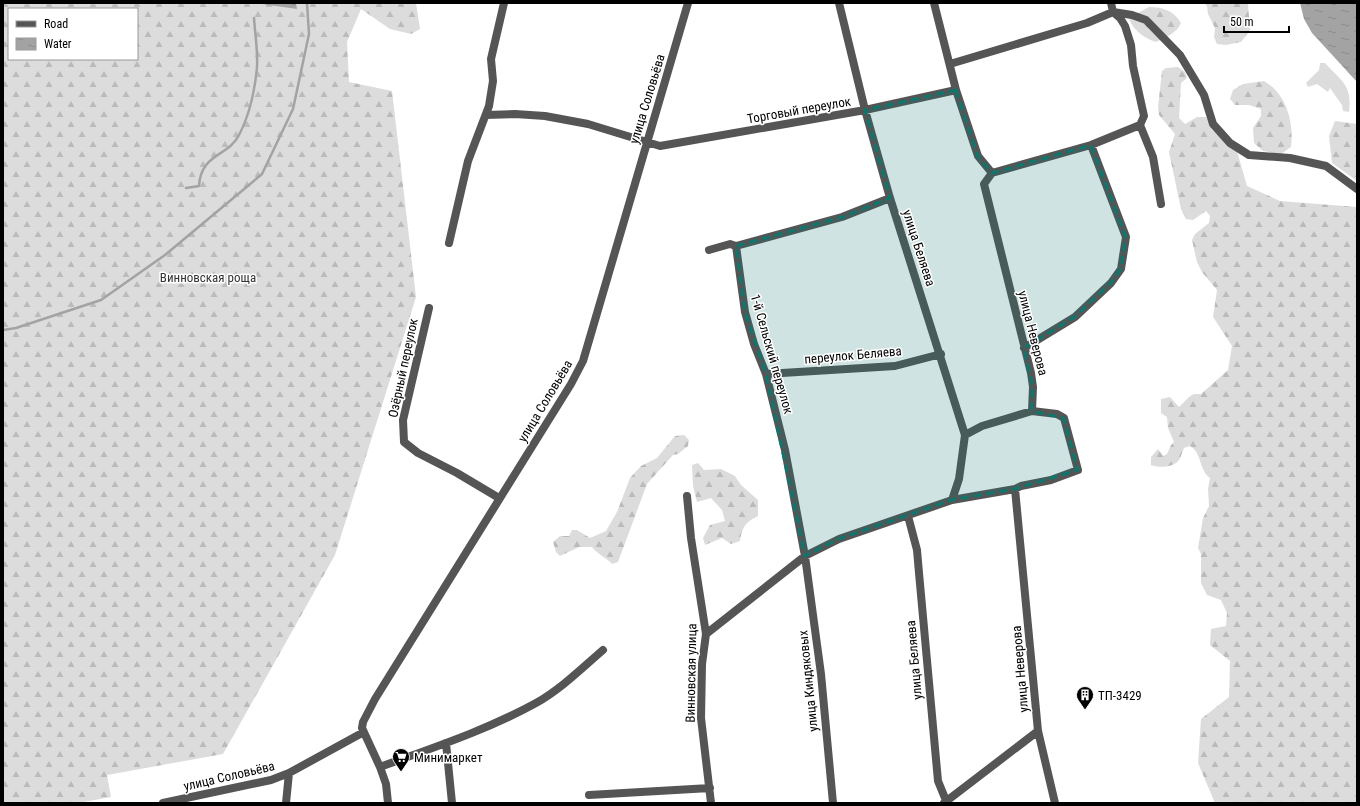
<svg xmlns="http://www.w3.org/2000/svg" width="1360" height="806" font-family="'Roboto Condensed',sans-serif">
	<defs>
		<pattern id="forest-firs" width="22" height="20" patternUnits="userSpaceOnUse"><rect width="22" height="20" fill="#dcdcdc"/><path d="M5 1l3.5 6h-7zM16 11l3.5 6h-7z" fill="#bbb"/></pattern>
		<pattern id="water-ripples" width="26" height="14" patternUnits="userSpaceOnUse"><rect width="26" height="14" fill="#a3a3a3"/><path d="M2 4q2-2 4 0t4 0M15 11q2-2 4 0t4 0" fill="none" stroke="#8b8b8b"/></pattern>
	</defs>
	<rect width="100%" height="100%" fill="#fff"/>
	<path fill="#dcdcdc" d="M 1320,63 L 1325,63 C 1340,80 1353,85 1349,112 L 1343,111 L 1342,105 L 1330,88 L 1328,92 L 1317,84 L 1308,87 L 1306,83 L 1319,70 Z"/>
	<path fill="url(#forest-firs)" fill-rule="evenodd" d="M 3,3 L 416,3 L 420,29 L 411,34 L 390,29 L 361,9 L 347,42 L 349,82 L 392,91 L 416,297 L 335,555 L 223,754 L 107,775 L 111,797 L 78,803 L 3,803 ZM 9,9 L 137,9 L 137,59 L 9,59 Z
		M 1204,3 L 1248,3 L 1250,30 L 1241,42 L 1226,45 L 1217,44 L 1214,37 L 1215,28 L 1208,14 L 1207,6 Z
		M 1149,7 C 1163,7 1173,10 1181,23 C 1177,33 1166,37 1156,42 C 1145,39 1132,29 1129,18 Z
		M 1178,67 L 1185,72 L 1187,78 L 1181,83 L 1179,118 L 1185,124 L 1197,117 L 1206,117 L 1212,130 L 1237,151 L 1247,186 L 1280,201 L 1357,207 L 1357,803 L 1215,803 L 1198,763 L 1201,719 L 1229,697 L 1230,661 L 1210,645 L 1211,629 L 1226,626 L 1227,613 L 1221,600 L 1207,595 L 1201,583 L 1201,554 L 1198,548 L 1203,518 L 1209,506 L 1208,489 L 1210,478 C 1199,470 1202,453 1190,446 L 1184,448 C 1182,452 1181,457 1179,460 C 1173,468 1158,468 1151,465 L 1151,457 L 1158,449 L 1163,456 L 1167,454 L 1171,445 L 1174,442 L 1168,428 L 1167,417 L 1161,413 L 1161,399 L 1170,397 L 1179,407 L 1189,397 L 1194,394 L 1201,394 L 1228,370 L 1232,346 L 1213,317 L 1217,290 L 1202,272 L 1197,262 L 1192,240 L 1195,234 L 1209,223 L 1210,216 L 1206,211 L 1193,220 L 1186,219 L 1181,209 L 1169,152 L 1175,134 L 1159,115 L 1158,107 L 1162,71 L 1166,68 Z
		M 1264,81 C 1287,94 1294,123 1291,147 L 1281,154 L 1263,151 L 1254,143 L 1253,128 L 1261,116 L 1261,109 L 1249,105 L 1235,105 L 1230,99 L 1233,90 L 1243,84 Z
		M 1335,121 L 1357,124 L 1357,181 L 1332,163 L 1329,136 Z
		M 684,435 L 689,440 L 688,446 L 678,454 L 673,455 L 647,484 L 618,562 L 612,564 C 606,557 598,555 592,547 L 579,547 L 560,556 L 556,552 L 553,542 L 560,536 L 569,536 L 572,530 L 577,530 L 590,538 L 606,531 L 617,512 L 630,478 L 641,466 L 657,458 L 675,436 Z
		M 698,463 L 704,470 L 721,469 L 735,476 L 741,485 L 758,500 L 758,516 C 745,522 742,528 740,541 L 731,544 L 722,538 L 705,545 L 703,538 L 710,525 L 725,521 L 722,510 L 711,498 L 697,502 L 693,486 L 692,465 Z"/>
	<path fill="url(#water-ripples)" d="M 255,3 L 296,3 L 297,9 Z
		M 1300,3 L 1357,3 L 1357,82 L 1312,33 L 1304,19 Z"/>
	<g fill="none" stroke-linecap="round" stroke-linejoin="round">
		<path stroke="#a3a3a3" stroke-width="2.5" d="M 186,188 L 199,186 C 201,153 228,157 239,135 C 249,116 255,89 257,67 C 258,51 255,34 254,18
			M 3,330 L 16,328 L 101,300 L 165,255 L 262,174 L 293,109 L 309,34 L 307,3"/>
		<path stroke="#555" stroke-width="8" d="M 839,3 L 865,110 L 890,198 L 965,435 L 959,479 L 952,500
			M 934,3 L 956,90 L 978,156 L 992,173 L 984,184 L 1031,373 L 1033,387 L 1032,411
			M 1111,3 L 1113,12 L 1120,18 L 1125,26 L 1131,45 L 1133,66 L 1144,116 L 1140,125 L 1153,157 L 1161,204
			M 950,64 L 1087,23 L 1113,12 L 1132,15 L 1146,20 L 1180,55 L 1204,95 L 1213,124 L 1230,143 L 1249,155 L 1290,158 L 1326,166 L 1357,189
			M 486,115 L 515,114 L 545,116 L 588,124 L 660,146 L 865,110 L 956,90
			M 992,173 L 1091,145 L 1140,125
			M 449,243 L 468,161 L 489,106 L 493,81 L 491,59 L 504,3
			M 736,246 L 745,312 L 754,344 L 766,374 L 785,450 L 805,556 L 821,674 L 833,803
			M 736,246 L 842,217 L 890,198
			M 709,250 L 730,244 L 736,246
			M 429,308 L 403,420 L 404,442 L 418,453 L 457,473 L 499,498
			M 1024,348 L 1075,317 L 1111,283 L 1121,269 L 1126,237 L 1091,145
			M 766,374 L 895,366 L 941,354
			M 1015,489 L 1038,731 L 1055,803
			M 687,496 L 691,538 L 706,634 L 702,664 L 701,718 L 711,803
			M 908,516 L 917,550 L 919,573 L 938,781 L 947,803
			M 706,634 L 805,556 L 839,539 L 952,500 L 1015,489 L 1021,486 L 1051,480 L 1078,470 L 1064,418 L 1057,414 L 1032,411 L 982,426 L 965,435
			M 446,743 L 452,803
			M 380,767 C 432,748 487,730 536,703 C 561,689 582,668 603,650
			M 589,795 L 710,788
			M 163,803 L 271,780 L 289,773 L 362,733
			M 286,803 L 289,773
			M 388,803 L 386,784 L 380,767 L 362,728 L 363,722 L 375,699 L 571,384 L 583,361 L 688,3
			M 944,803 L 1038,731"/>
	</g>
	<path fill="#0f766e" fill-opacity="0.2" stroke="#0f766e" stroke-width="3" stroke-dasharray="8 5" stroke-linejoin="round" d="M 956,90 L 978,156 L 992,173 L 1091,145 L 1126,237 L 1121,269 L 1111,283 L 1075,317 L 1024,348 L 1033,387 L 1032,411 L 1064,418 L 1078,470 L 1015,489 L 952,500 L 839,539 L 805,556 L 766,374 L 745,312 L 736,246 L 842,217 L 890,198 L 865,110 Z"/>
	<defs>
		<symbol id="building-pin" viewBox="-11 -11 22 30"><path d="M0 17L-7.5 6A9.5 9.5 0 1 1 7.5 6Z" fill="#000" stroke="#fff"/><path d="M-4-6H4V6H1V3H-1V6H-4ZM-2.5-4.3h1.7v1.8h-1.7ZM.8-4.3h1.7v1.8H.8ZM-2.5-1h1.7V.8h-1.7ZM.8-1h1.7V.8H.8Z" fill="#fff"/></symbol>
		<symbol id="supermarket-pin" viewBox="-11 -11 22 30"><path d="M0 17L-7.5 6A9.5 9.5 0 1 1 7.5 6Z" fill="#000" stroke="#fff"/><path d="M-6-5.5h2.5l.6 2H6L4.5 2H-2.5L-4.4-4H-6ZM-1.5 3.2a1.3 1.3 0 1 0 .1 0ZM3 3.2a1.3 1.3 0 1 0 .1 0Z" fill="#fff"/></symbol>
	</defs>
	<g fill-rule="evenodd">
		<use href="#building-pin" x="1075" y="685" width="20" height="27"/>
		<use href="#supermarket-pin" x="391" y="747" width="20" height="27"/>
	</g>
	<g text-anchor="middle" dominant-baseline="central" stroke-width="3" stroke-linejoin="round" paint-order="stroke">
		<g font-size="13" fill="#000" stroke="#fff">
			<text transform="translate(647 99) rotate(-73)">улица Соловьёва</text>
			<text transform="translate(799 110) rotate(-10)">Торговый переулок</text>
			<text transform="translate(919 248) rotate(72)">улица Беляева</text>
			<text transform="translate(1033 333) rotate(76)">улица Неверова</text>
			<text transform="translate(772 354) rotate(74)">1-й Сельский переулок</text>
			<text transform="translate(853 355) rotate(-5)">переулок Беляева</text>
			<text transform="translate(403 368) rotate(-78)">Озёрный переулок</text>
			<text transform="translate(545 401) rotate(-59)">улица Соловьёва</text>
			<text transform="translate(914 660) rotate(-95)">улица Беляева</text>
			<text transform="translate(1020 669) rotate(-95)">улица Неверова</text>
			<text transform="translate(691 673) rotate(-89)">Винновская улица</text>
			<text transform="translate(808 681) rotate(-96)">улица Киндяковых</text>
			<text transform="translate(229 776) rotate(-13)">улица Соловьёва</text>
		</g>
		<g font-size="13" fill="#333" stroke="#fff">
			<text x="208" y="277">Винновская роща</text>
		</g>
		<g font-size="13" fill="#000" stroke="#fff" text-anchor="start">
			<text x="1098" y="695">ТП-3429</text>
			<text x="414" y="757">Минимаркет</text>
		</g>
	</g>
	<rect width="1360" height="806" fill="none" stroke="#000000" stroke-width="8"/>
	<rect x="8" y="8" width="130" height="52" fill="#ffffff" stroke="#999999"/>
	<rect x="16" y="21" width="20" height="6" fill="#555555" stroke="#999999"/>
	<text x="44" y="28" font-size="12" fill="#000000">Road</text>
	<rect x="16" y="38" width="20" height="12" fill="url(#water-ripples)" stroke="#999999"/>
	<text x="44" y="48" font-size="12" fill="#000000">Water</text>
	<path d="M1224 26v6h65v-6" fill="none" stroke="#000000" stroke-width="2"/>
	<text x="1230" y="26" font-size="12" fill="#000000" stroke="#ffffff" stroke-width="3" paint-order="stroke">50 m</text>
</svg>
